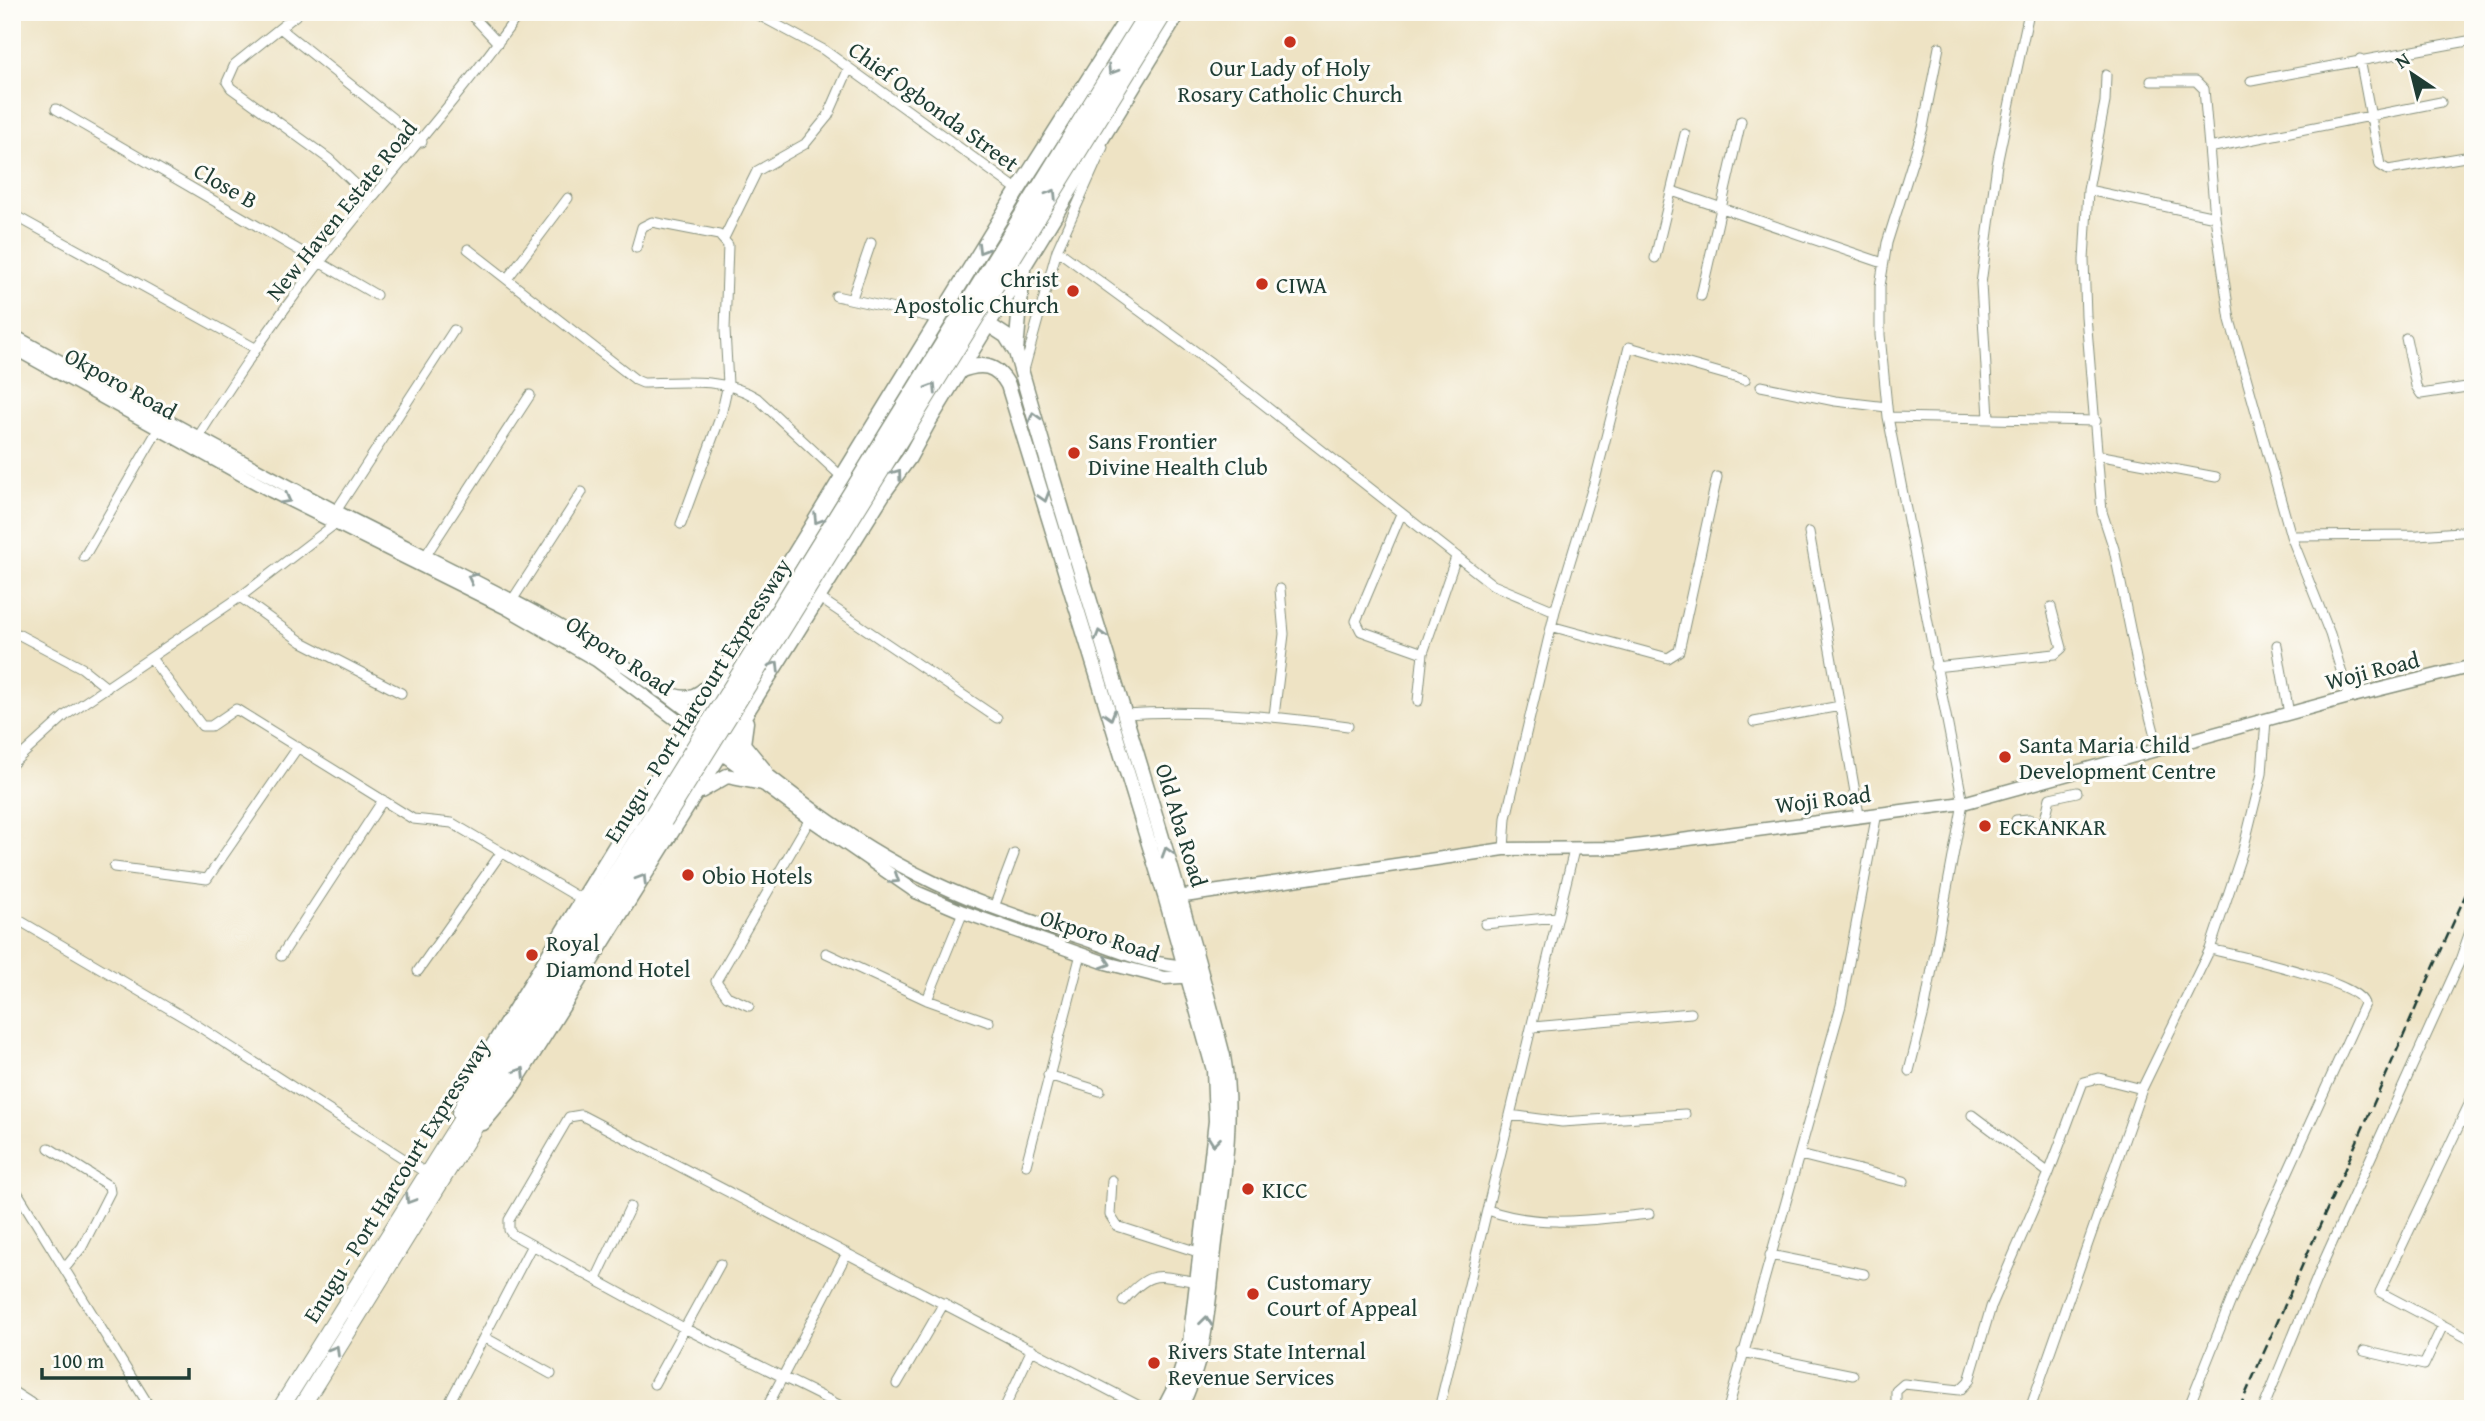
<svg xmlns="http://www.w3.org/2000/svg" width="2485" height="1421" font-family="'Gentium Book Plus',serif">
	<rect width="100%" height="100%" fill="#fdfcf7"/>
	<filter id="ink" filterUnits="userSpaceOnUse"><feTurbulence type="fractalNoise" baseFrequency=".0143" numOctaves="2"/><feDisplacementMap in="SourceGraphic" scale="14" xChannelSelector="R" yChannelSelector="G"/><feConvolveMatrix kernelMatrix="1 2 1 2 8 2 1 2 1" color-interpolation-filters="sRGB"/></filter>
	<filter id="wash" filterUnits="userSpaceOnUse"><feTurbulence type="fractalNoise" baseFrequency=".00686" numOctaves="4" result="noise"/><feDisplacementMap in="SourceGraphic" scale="28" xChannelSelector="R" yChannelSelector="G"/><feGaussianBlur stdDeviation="1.57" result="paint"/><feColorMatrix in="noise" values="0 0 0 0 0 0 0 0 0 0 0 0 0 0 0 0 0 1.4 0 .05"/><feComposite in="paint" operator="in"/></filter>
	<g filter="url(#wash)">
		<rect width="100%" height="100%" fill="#eee3c4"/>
	</g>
	<g filter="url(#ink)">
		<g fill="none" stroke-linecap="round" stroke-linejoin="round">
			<defs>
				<path id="street" d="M 300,12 L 235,64 L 227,82 L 231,88 L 329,159 L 371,199
					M 469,12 L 498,43
					M 753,12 L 824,50 L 1018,190
					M 280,28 L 422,142
					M 2360,59 L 2380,165 L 2388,170 L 2465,157
					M 2106,75 L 2105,102 L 2088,190 L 2084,260 L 2086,316 L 2102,512 L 2114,549 L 2140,678 L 2159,751
					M 2151,81 L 2196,81 L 2204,89 L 2215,217 L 2230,320 L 2291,536 L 2330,634 L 2349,697
					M 2251,81 L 2473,40
					M 56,109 L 376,295
					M 2209,148 L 2441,102
					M 2088,190 L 2215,217
					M 1672,191 L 1883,263
					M 12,214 L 255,348
					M 724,238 L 757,171 L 805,144 L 828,116 L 849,68
					M 636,248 L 642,227 L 652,222 L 719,235 L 728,245 L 725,330 L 728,384 L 721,415 L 681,524
					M 468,249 L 636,380 L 643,383 C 681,382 724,377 757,398 L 843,478
					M 1057,250 L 1211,363 L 1493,585 L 1555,611
					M 1655,258 L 1685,134
					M 507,279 L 568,198
					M 836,296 L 939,319
					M 1701,296 L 1741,121
					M 852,298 L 871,243
					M 2406,338 L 2416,386 L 2421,394 L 2473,386
					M 1024,370 L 1057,250 L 1103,147
					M 1761,386 L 1835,401 L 1887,407
					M 1888,417 L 2096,421
					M 1989,418 L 1981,284 L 1997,164 L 2029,12
					M 198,437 C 236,377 276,318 320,262 C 386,178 458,100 520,12
					M 2097,455 L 2216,477
					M 336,511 L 454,330
					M 1401,514 L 1356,621 L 1361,631 L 1423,653
					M 1809,532 L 1840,706
					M 2291,536 L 2418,535 L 2473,531
					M 426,555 L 530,395
					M 84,557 L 159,428
					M 240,597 L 302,642 L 401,693
					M 818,597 L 997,718
					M 513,599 L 582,492
					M 1554,627 L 1668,658 L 1679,651 L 1717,477
					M 12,631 L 82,668 L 107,688
					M 2277,645 L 2289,714
					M 151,658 L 202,726 L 211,726 L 236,709 L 413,819 L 452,823 L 583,900
					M 1935,667 L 2055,654 L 2062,648 L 2051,607
					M 1418,701 L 1423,653 L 1456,557
					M 1124,714 C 1199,709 1274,716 1348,726
					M 1274,716 L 1284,634 L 1280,589
					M 1754,722 L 1840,706 L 1859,815
					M 12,764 L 66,715 L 240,597 L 335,524
					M 2016,820 L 2029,819 L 2044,824 L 2050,798 L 2077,792
					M 1504,849 L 1506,818 L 1555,611 L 1595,480 L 1629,347 L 1745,380
					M 114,867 L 207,879 L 298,747
					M 994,907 L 1014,854
					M 22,922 L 192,1022 L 426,1173
					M 1485,924 L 1557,917
					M 826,953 L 927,1000 L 989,1022
					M 281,956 L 383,800
					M 418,971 L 501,853
					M 927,1000 L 963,912
					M 749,1006 L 727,996 L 716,981 L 810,819
					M 1533,1027 L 1691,1013
					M 1909,1071 L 1924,1012 L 1963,803 L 1888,417 L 1880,335 L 1880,286 L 1887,243 L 1923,128 L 1939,47
					M 1048,1075 L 1100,1091
					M 2473,1096 L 2380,1292 L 2473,1341
					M 1510,1115 L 1562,1122 L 1685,1114
					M 1972,1115 L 2049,1173
					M 49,1148 L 109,1186 L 110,1192 L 82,1247 L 65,1268
					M 1800,1155 L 1904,1181
					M 1026,1165 L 1081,954
					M 1112,1180 L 1110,1215 L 1117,1226 L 1201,1253
					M 12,1184 L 151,1409
					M 1488,1210 C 1541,1229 1595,1219 1649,1214
					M 1770,1255 L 1864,1274
					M 596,1279 L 630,1207
					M 1123,1301 C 1152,1268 1157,1276 1198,1282
					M 484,1337 L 551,1374
					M 2364,1351 L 2424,1365 L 2443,1325
					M 1742,1352 L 1853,1375
					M 654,1384 L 720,1264
					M 897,1384 L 944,1303
					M 12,1391 L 40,1409
					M 446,1409 L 532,1245
					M 766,1409 L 847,1253
					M 847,1409 L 684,1328 L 512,1234 L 509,1230 L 509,1220 L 569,1117 L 581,1115 L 1145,1409
					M 1004,1409 L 1032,1349
					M 1439,1409 L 1574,850
					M 1728,1409 L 1841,1005 L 1877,813
					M 1896,1409 L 1896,1391 L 1904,1384 L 1960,1390 L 1969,1381 L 1991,1307 L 2049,1173 L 2083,1082 L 2099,1078 L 2142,1089
					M 2030,1409 L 2142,1089 L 2210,949 L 2243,850 L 2262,774 L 2266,720
					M 2188,1409 L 2242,1273 L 2364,1004 C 2361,982 2234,955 2210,949
					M 2263,1409 L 2323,1263 L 2459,963 L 2473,923"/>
				<path id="secondary" d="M 12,335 C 122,396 232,457 343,515 C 466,578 593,633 701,721
					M 12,347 L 271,491 L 508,609 L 596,660 L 810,819 L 916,892 L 963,912 L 1106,963 L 1165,978 L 1197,976
					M 720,737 C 782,787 849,841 921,876 C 971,902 1026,919 1079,937 C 1115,949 1154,968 1192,966
					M 1171,898 L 1504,849 L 1620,848 L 1963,803 L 2349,697 L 2473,666"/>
				<path id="primary" d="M 983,321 L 1006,336 L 1016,352 C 1082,588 1162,819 1223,1056 C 1234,1118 1223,1180 1215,1242 C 1208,1299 1207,1358 1179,1409
					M 1016,351 L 1023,270
					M 959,371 C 982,362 996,364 1008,385 L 1166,899 L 1214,1070 L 1216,1121 L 1190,1343 L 1178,1382 L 1164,1409
					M 660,690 C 682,701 694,702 712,682
					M 746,722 L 743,744 L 765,771
					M 701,791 L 727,776 L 762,783
					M 459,1113 L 481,1065 L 1018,190 L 1131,12
					M 483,1123 L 509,1092 L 885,491 L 909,458 L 931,418 L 1179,12"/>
				<path id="highway" d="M 280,1409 L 653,814
					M 300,1409 L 664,821"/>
			</defs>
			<use href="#street" stroke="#86907c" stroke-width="11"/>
			<use href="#secondary" stroke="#86907c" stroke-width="15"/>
			<use href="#primary" stroke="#86907c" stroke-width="17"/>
			<use href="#highway" stroke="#86907c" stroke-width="18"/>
			<use href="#street" stroke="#fff" stroke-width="9"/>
			<use href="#secondary" stroke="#fff" stroke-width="12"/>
			<use href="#primary" stroke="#fff" stroke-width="14"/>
			<use href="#highway" stroke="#fff" stroke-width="16"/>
			<path stroke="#1f3d34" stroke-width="2.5" stroke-dasharray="10 5" stroke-linecap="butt" d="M 2239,1409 L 2473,878"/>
			<defs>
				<path id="highway-bridge" d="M 653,814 L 1148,12
					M 664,821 L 1165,12"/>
			</defs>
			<use href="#highway-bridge" stroke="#86907c" stroke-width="18" stroke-linecap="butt"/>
			<use href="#highway-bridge" stroke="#fff" stroke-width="16"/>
		</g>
		<defs><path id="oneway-chevron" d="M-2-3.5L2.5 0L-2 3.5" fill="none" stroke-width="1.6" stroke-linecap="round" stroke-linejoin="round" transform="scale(1.75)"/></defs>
		<g stroke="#8f9e9a">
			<use href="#oneway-chevron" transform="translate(1112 70) rotate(122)"/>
			<use href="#oneway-chevron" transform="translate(1052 194) rotate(-58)"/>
			<use href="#oneway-chevron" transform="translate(982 249) rotate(121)"/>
			<use href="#oneway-chevron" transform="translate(932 388) rotate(-58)"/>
			<use href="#oneway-chevron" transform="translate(1034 417) rotate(-106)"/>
			<use href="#oneway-chevron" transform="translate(897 474) rotate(-54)"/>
			<use href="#oneway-chevron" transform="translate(1044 497) rotate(73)"/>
			<use href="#oneway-chevron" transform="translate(286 499) rotate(28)"/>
			<use href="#oneway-chevron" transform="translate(818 519) rotate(122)"/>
			<use href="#oneway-chevron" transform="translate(472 578) rotate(-153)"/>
			<use href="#oneway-chevron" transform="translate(1100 635) rotate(-107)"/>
			<use href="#oneway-chevron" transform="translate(775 666) rotate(-58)"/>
			<use href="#oneway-chevron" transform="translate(1110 715) rotate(73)"/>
			<use href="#oneway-chevron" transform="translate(1167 852) rotate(-107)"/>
			<use href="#oneway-chevron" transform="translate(642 879) rotate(-58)"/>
			<use href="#oneway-chevron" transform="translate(895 879) rotate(33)"/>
			<use href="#oneway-chevron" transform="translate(1106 963) rotate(18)"/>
			<use href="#oneway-chevron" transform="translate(521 1072) rotate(-58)"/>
			<use href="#oneway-chevron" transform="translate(1214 1141) rotate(96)"/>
			<use href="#oneway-chevron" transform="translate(410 1199) rotate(122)"/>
			<use href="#oneway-chevron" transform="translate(1206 1321) rotate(-83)"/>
			<use href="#oneway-chevron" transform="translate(335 1350) rotate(-59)"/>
		</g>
	</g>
	<g fill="#c8321e" stroke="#fdfcf7" stroke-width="2.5">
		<circle cx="1290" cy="42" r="7"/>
		<circle cx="1262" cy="284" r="7"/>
		<circle cx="1073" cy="291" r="7"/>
		<circle cx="1074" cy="453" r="7"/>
		<circle cx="2005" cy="757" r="7"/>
		<circle cx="1985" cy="826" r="7"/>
		<circle cx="688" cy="875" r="7"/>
		<circle cx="532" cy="955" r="7"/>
		<circle cx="1248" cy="1189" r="7"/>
		<circle cx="1253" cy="1294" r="7"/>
		<circle cx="1154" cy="1363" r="7"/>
	</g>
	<g text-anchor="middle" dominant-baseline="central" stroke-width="6" stroke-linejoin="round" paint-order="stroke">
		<g font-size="23" fill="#1f3d34" stroke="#fdfcf7" text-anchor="start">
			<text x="1290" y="67" text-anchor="middle">Our Lady of Holy<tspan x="1290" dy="26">Rosary Catholic Church</tspan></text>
			<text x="1059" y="278" text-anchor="end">Christ<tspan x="1059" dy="26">Apostolic Church</tspan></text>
			<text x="1276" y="284">CIWA</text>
			<text x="1088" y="440">Sans Frontier<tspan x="1088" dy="26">Divine Health Club</tspan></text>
			<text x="2019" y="744">Santa Maria Child<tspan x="2019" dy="26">Development Centre</tspan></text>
			<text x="1999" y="826">ECKANKAR</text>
			<text x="702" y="875">Obio Hotels</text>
			<text x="546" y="942">Royal<tspan x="546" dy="26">Diamond Hotel</tspan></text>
			<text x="1262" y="1189">KICC</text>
			<text x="1267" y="1281">Customary<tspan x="1267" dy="26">Court of Appeal</tspan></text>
			<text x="1168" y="1350">Rivers State Internal<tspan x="1168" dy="26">Revenue Services</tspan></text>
		</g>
		<g font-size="23" fill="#1f3d34" stroke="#fdfcf7">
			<text transform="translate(934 106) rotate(36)">Chief Ogbonda Street</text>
			<text transform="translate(226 185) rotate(30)">Close B</text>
			<text transform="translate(341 210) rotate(-51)">New Haven Estate Road</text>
			<text transform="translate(121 383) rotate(29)">Okporo Road</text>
			<text transform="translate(620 655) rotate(34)">Okporo Road</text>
			<text transform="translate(2372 670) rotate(-14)">Woji Road</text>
			<text transform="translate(697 700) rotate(-58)">Enugu - Port Harcourt Expressway</text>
			<text transform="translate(1823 799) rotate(-7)">Woji Road</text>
			<text transform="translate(1182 825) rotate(73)">Old Aba Road</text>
			<text transform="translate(1100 935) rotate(18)">Okporo Road</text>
			<text transform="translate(396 1180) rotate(-58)">Enugu - Port Harcourt Expressway</text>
		</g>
	</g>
	<rect width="2485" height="1421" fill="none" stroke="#fdfcf7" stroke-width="42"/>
	<g transform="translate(2412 74) rotate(325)" stroke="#fdfcf7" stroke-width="5" paint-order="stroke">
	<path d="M0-5L12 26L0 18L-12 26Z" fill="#1f3d34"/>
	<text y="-10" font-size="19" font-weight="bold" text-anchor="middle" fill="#1f3d34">N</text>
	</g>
	<path d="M42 1368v10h147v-10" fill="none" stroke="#1f3d34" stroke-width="3.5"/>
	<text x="52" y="1368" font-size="21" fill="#1f3d34" stroke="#fdfcf7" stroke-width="5" paint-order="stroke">100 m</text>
</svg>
